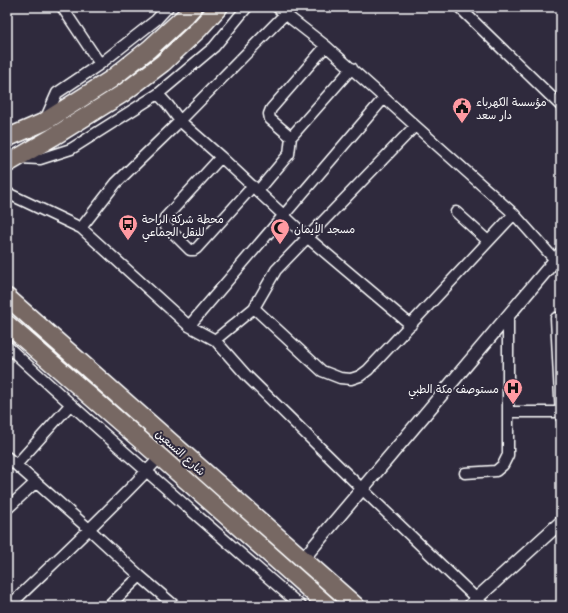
<svg xmlns="http://www.w3.org/2000/svg" width="568" height="613" font-family="Mali,'Playpen Sans Arabic',sans-serif">
	<rect width="100%" height="100%" fill="#2f2a3d"/>
	<filter id="ink" filterUnits="userSpaceOnUse"><feTurbulence type="fractalNoise" baseFrequency=".025" numOctaves="2"/><feDisplacementMap in="SourceGraphic" scale="8" xChannelSelector="R" yChannelSelector="G"/><feConvolveMatrix kernelMatrix="1 2 1 2 8 2 1 2 1" color-interpolation-filters="sRGB"/></filter>
	<g filter="url(#ink)">
		<g fill="none" stroke-linecap="round" stroke-linejoin="round">
			<defs>
				<path id="minor" d="M 62,7 L 100,64
					M 277,7 L 285,14 L 326,46 L 514,214 L 555,260
					M 459,7 L 561,106
					M 158,94 L 168,105 L 180,121 L 221,157 L 308,238 L 411,325
					M 45,120 L 57,93 L 100,64 L 156,20 L 168,7
					M 291,137 L 270,119 L 269,114 L 271,109 L 326,46
					M 221,157 L 165,218 L 164,221 L 165,225 L 190,250 L 194,250 L 197,248 L 253,186
					M 19,158 L 40,159 L 71,149 L 158,94 L 214,47 L 247,7
					M 258,191 L 289,154 L 291,137 L 352,68
					M 7,193 L 81,228 L 189,326 L 215,340 L 246,375 L 362,489 L 484,606
					M 456,212 L 488,241
					M 81,228 L 116,183 L 180,121 L 292,7
					M 254,308 L 322,371 L 340,378 L 351,379 L 360,376 L 368,370 L 514,214
					M 556,318 L 561,417
					M 189,326 L 384,98
					M 215,340 L 254,308 L 276,270 L 415,126
					M 7,346 C 103,435 202,520 301,606
					M 508,412 L 561,412
					M 7,457 L 89,529 L 140,576 L 175,606
					M 16,465 L 70,405
					M 465,473 L 496,471 L 503,465 L 508,455 L 508,316
					M 7,509 L 36,482
					M 9,606 C 60,557 112,509 160,457
					M 109,606 L 140,576"/>
				<path id="tertiary" d="M 303,559 L 561,253
					M 470,606 L 476,599 L 561,522"/>
				<path id="trunk" d="M 7,138 L 44,122 L 110,80 L 149,49 L 185,16 L 193,7
					M 7,164 L 53,137 L 122,94 L 163,63 L 199,29 L 219,7
					M 7,297 L 356,606
					M 7,324 L 160,457 L 328,606"/>
			</defs>
			<use href="#minor" stroke="#fff" stroke-width="13"/>
			<use href="#tertiary" stroke="#fff" stroke-width="15"/>
			<use href="#trunk" stroke="#fff" stroke-width="20"/>
			<use href="#minor" stroke="#2f2a3d" stroke-width="10"/>
			<use href="#tertiary" stroke="#2f2a3d" stroke-width="12"/>
			<use href="#trunk" stroke="#776864" stroke-width="17"/>
		</g>
	</g>
	<defs>
		<symbol id="civic-pin" viewBox="-11 -11 22 30"><path d="M0 17L-7.5 6A9.5 9.5 0 1 1 7.5 6Z" fill="#ff9aa2" stroke="#2f2a3d"/><path d="M-.6-6.5H3V-4.5H.6V-3L4-1V1h2V6H-6V1h2V-1L-.6-3ZM-1.2 2.5V6h2.4V2.5Z" fill="#111"/></symbol>
		<symbol id="bus-pin" viewBox="-11 -11 22 30"><path d="M0 17L-7.5 6A9.5 9.5 0 1 1 7.5 6Z" fill="#ff9aa2" stroke="#2f2a3d"/><path d="M-5-6H5V4H4V6H2V4H-2V6H-4V4H-5ZM-3.5-4V0h7V-4ZM-3.5 1.2v1.5H-2V1.2ZM2 1.2v1.5H3.5V1.2Z" fill="#111"/></symbol>
		<symbol id="mosque-pin" viewBox="-11 -11 22 30"><path d="M0 17L-7.5 6A9.5 9.5 0 1 1 7.5 6Z" fill="#ff9aa2" stroke="#2f2a3d"/><path d="M3.5-4.9A6 6 0 1 0 3.5 4.9A5 5 0 1 1 3.5-4.9Z" fill="#111"/></symbol>
		<symbol id="hospital-pin" viewBox="-11 -11 22 30"><path d="M0 17L-7.5 6A9.5 9.5 0 1 1 7.5 6Z" fill="#ff9aa2" stroke="#2f2a3d"/><path d="M-5-5h3v3.5h4V-5h3V5h-3V1.5h-4V5h-3Z" fill="#111"/></symbol>
	</defs>
	<g fill-rule="evenodd">
		<use href="#civic-pin" x="451" y="96" width="22" height="30"/>
		<use href="#bus-pin" x="117" y="213" width="22" height="30"/>
		<use href="#mosque-pin" x="269" y="217" width="22" height="30"/>
		<use href="#hospital-pin" x="502" y="377" width="22" height="30"/>
	</g>
	<g text-anchor="middle" dominant-baseline="central" stroke-width="4" stroke-linejoin="round" paint-order="stroke">
		<g font-size="11" fill="#fff" stroke="#2f2a3d" text-anchor="start">
			<text x="476" y="101">مؤسسة الكهرباء<tspan x="476" dy="13">دار سعد</tspan></text>
			<text x="142" y="218">محطة شركة الراحة<tspan x="142" dy="13">للنقل الجماعي</tspan></text>
			<text x="294" y="228">مسجد الأيمان</text>
			<text x="499" y="388" text-anchor="end">مستوصف مكة الطبي</text>
		</g>
		<g font-size="11" fill="#fff" stroke="#2f2a3d">
			<text transform="translate(181 452) rotate(42)">شارع التسعين</text>
		</g>
	</g>
	<rect width="568" height="613" fill="none" stroke="#2f2a3d" stroke-width="24"/>
	<rect x="12" y="12" width="544" height="589" fill="none" stroke="#fff" stroke-width="1.5" filter="url(#ink)"/>
</svg>
